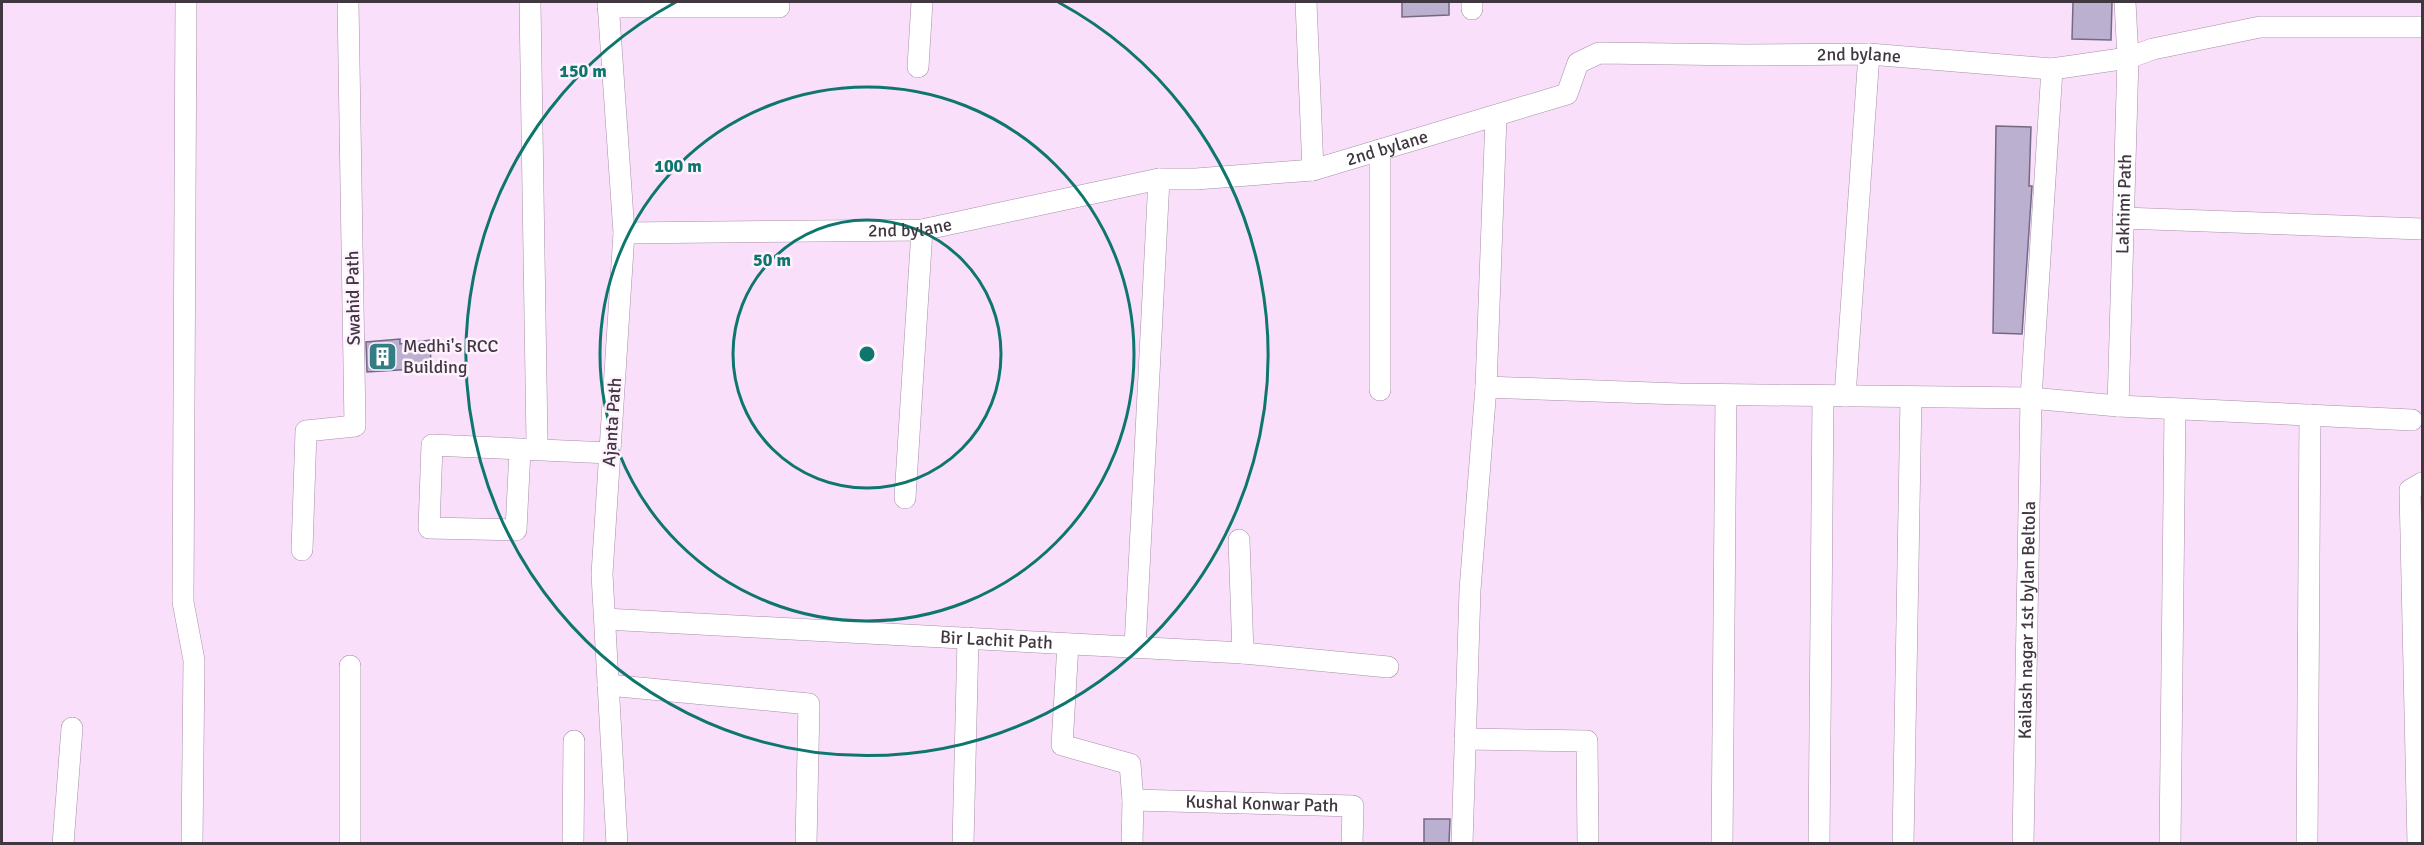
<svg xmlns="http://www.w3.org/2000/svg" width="2424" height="845" font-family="Signika,sans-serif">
	<rect width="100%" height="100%" fill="#f9dffa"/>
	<path fill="#bbb0cf" stroke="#736985" stroke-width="1.5" d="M 1402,2 L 1449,2 L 1449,15 L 1402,17 Z
		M 2073,2 L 2112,2 L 2111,40 L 2072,39 Z
		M 1996,126 L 2031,127 L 2029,186 L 2032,186 L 2022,334 L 1993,333 Z
		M 400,339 L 400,344 L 430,340 L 431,368 L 367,372 L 366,342 Z
		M 1424,819 L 1450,819 L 1449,843 L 1424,843 Z"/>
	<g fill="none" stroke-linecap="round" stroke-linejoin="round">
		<defs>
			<g id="minor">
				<path d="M 186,2 L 183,602 L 194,660 L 192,844"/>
				<path d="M 530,2 L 537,442"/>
				<path d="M 608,2 L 624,233 L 602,574 L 617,844"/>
				<path d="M 1306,2 L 1313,170"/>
				<path d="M 1472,2 L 1472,9"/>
				<path d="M 608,7 L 779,7"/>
				<path d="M 918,67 L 922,2"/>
				<path d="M 1380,150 L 1380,390"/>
				<path d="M 2123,218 L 2422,229"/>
				<path id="s1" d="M 624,233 L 922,230 L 1159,179 L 1196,179 L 1313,170 L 1567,94 L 1578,63 L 1599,53 L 1746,55 L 1869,54 L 2052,69 L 2128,58 L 2153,49 L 2260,27 L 2422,27"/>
				<path d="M 1486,387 L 1680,394 L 2031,398 L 2118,406 L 2412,420"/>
				<path d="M 1845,396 L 1869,54"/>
				<path id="s2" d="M 2118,406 L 2128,58 L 2125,2"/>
				<path d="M 520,450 L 516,530 L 429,528 L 432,445 L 610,453"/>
				<path d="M 905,498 L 922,230"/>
				<path d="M 1239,540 L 1243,653"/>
				<path d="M 302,550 L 306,431 L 355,426 L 348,2"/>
				<path id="s3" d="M 605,619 L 1243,653 L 1388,667"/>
				<path d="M 1068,644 L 1062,745 L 1130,764 L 1133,800 L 1132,844"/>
				<path d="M 1135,647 L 1159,179"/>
				<path d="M 608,685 L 809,704 L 806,844"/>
				<path d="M 1465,739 L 1587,741 L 1588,844"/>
				<path id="s4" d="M 1133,800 L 1353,806 L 1352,844"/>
				<path d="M 63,844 L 72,728"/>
				<path d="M 350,844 L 350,666"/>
				<path d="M 573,844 L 574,741"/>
				<path d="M 963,844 L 968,638"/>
				<path d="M 1462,844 L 1470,590 L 1486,387 L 1496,117"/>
				<path d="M 1722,844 L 1726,395"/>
				<path d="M 1819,844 L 1823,396"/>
				<path d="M 1903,844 L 1911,397"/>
				<path id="s5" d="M 2023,844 L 2031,398 L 2052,69"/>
				<path d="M 2170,844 L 2175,409"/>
				<path d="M 2307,844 L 2310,415"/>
				<path d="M 2418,844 L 2410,490 L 2422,483"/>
			</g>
		</defs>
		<use href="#minor" stroke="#a78fa8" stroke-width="22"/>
		<use href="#minor" stroke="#fff" stroke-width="21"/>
	</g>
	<g fill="none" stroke="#0f766e" stroke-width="3">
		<circle cx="867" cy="354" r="134"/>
		<circle cx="867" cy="354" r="267"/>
		<path d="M1058 2A401 401 0 1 1 676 2"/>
	</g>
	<defs>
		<symbol id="building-square" viewBox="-11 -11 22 22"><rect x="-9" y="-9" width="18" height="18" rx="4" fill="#357d85" stroke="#fdf2fd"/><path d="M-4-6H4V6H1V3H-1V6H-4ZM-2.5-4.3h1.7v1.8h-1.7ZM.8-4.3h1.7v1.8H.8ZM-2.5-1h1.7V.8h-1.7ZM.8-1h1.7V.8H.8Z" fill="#fff"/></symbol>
	</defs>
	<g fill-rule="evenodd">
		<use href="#building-square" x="366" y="340" width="33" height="33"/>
	</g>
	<g text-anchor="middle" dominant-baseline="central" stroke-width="5" stroke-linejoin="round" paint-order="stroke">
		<g font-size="18" fill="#413741" stroke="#fdf2fd">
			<text stroke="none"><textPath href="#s1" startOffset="1276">2nd bylane</textPath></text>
			<text stroke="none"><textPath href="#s1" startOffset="772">2nd bylane</textPath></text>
			<text stroke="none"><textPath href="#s2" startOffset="202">Lakhimi Path</textPath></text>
			<text stroke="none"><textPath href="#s1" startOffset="286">2nd bylane</textPath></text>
			<text transform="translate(353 298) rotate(-91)">Swahid Path</text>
			<text transform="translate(612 422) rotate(-86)">Ajanta Path</text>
			<text stroke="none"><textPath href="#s5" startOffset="224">Kailash nagar 1st bylan Beltola</textPath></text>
			<text stroke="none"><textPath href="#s3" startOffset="392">Bir Lachit Path</textPath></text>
			<text stroke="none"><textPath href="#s4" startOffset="129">Kushal Konwar Path</textPath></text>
		</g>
		<g font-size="18" fill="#413741" stroke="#fdf2fd" text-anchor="start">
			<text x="403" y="346">Medhi's RCC<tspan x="403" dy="21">Building</tspan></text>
		</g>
	</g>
	<circle cx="867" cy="354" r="9" fill="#0f766e" stroke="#fdf2fd" stroke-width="3"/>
	<g font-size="18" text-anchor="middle" font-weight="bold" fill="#0f766e" stroke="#fdf2fd" stroke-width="5" stroke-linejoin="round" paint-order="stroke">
		<text x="583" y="77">150 m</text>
		<text x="678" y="172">100 m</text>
		<text x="772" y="266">50 m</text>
	</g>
	<rect width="2424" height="845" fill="none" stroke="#413741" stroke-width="6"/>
</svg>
